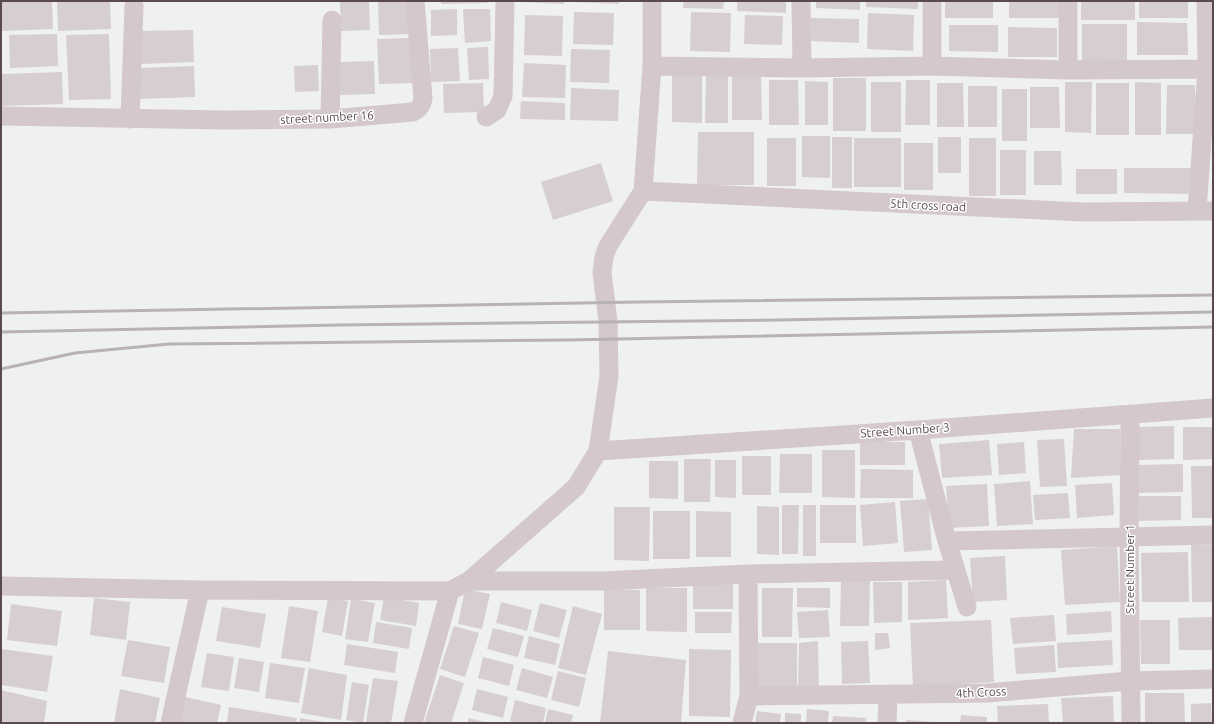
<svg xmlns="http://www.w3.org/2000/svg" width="1214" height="724" font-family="Ubuntu,sans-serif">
	<rect width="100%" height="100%" fill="#eff1ef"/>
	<path fill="#d6ced1" d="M 1,1 L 52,1 L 53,29 L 2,31 Z
		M 57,1 L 110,1 L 111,29 L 58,31 Z
		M 340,1 L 369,1 L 370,30 L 341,31 Z
		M 378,1 L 413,1 L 414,34 L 379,35 Z
		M 441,1 L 488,1 L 488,3 L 441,4 Z
		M 519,1 L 564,1 L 564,4 L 519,2 Z
		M 573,1 L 619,1 L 619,4 L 572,2 Z
		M 684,1 L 724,1 L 723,9 L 683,8 Z
		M 737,1 L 786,1 L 786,13 L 737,11 Z
		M 816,1 L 860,1 L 860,10 L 816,8 Z
		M 866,1 L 918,1 L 918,9 L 866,7 Z
		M 945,1 L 993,1 L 993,18 L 945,18 Z
		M 1009,1 L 1063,1 L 1063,18 L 1009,18 Z
		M 1081,1 L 1135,1 L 1135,20 L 1081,20 Z
		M 1139,1 L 1188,1 L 1188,18 L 1139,18 Z
		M 457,9 L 457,35 L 431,36 L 431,10 Z
		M 463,9 L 490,9 L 491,41 L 465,43 Z
		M 574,12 L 614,13 L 613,45 L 573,44 Z
		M 691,12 L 731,13 L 730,52 L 690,51 Z
		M 868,13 L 914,15 L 913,51 L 867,49 Z
		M 525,15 L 563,16 L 562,56 L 524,55 Z
		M 745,15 L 783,16 L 782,45 L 744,44 Z
		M 811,18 L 859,19 L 859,43 L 810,41 Z
		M 1137,22 L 1187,23 L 1188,55 L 1137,55 Z
		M 1082,24 L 1127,24 L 1127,61 L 1082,61 Z
		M 949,25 L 998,25 L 998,52 L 949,51 Z
		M 1008,27 L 1057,28 L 1057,57 L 1008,57 Z
		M 193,30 L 194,62 L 141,64 L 140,31 Z
		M 57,34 L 58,66 L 10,68 L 9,35 Z
		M 109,34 L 111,99 L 69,100 L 66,35 Z
		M 411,38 L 413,83 L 379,84 L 377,39 Z
		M 488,47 L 489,79 L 469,80 L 467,48 Z
		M 458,48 L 460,81 L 431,82 L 430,49 Z
		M 571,49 L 610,50 L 609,83 L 570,82 Z
		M 374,61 L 375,94 L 340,95 L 339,62 Z
		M 524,63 L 566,65 L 565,98 L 522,97 Z
		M 318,65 L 319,91 L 295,92 L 294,66 Z
		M 194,66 L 195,97 L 140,99 L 139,68 Z
		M 62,72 L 63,104 L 1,106 L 1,74 Z
		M 672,72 L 702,72 L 702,123 L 672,122 Z
		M 732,74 L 761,74 L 762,120 L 732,120 Z
		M 706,75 L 728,75 L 728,123 L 705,123 Z
		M 833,78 L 866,78 L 866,131 L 833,131 Z
		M 769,80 L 798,80 L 799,125 L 769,125 Z
		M 906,80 L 930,80 L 930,125 L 905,125 Z
		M 805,81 L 828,82 L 828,125 L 805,125 Z
		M 871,82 L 901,82 L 901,132 L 871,132 Z
		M 1065,82 L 1092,82 L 1091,133 L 1065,132 Z
		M 1135,82 L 1161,83 L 1161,135 L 1135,135 Z
		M 483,83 L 484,112 L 444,113 L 443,84 Z
		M 937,83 L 963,83 L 964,127 L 937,127 Z
		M 1096,83 L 1129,83 L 1129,135 L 1096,135 Z
		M 1167,85 L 1195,85 L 1196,134 L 1166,134 Z
		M 968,86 L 997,86 L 997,127 L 968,127 Z
		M 1030,87 L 1059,87 L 1060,128 L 1030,128 Z
		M 571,88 L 619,90 L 618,121 L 570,120 Z
		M 1002,89 L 1027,89 L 1027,141 L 1002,141 Z
		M 521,101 L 565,103 L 565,120 L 520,119 Z
		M 698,132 L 754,132 L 754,185 L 697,185 Z
		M 802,136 L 830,136 L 830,178 L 802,177 Z
		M 832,137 L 852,137 L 852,188 L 832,188 Z
		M 938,137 L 961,137 L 961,173 L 938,173 Z
		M 767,138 L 796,138 L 796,186 L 767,186 Z
		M 854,138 L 901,138 L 901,187 L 854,187 Z
		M 969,138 L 996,138 L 996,196 L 969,196 Z
		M 904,143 L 933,143 L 933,190 L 904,190 Z
		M 1000,150 L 1026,150 L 1026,195 L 1000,195 Z
		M 1034,151 L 1061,151 L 1062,185 L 1034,185 Z
		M 601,163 L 613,201 L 553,220 L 541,182 Z
		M 1124,168 L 1194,168 L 1194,194 L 1124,193 Z
		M 1076,169 L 1117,169 L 1117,194 L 1076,194 Z
		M 1174,426 L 1174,459 L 1139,460 L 1138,427 Z
		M 1183,427 L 1213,427 L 1213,459 L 1183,460 Z
		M 1074,429 L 1120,429 L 1120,475 L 1071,478 Z
		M 1064,439 L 1067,486 L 1040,487 L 1037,440 Z
		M 989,440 L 992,475 L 942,478 L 939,444 Z
		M 860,442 L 905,442 L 905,465 L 860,465 Z
		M 1024,442 L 1026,473 L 999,475 L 997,444 Z
		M 822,450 L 855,450 L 855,498 L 822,497 Z
		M 780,454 L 812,454 L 812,493 L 779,493 Z
		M 742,456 L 771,456 L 771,495 L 742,495 Z
		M 684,459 L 711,459 L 710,502 L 684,502 Z
		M 715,460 L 736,460 L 736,498 L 715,497 Z
		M 649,461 L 678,461 L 678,499 L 649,498 Z
		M 1183,464 L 1183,492 L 1136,493 L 1135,465 Z
		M 1191,466 L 1213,466 L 1213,518 L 1192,518 Z
		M 861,469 L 913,470 L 913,498 L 860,498 Z
		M 1030,481 L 1033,524 L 997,526 L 994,484 Z
		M 1112,483 L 1114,515 L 1077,518 L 1075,485 Z
		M 987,484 L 989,526 L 949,528 L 946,486 Z
		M 1068,493 L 1070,518 L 1035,520 L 1033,495 Z
		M 1135,496 L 1181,496 L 1181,520 L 1135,521 Z
		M 928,499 L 932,550 L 904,552 L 900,501 Z
		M 895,502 L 898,543 L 863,546 L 860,505 Z
		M 782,505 L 799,505 L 798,554 L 782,554 Z
		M 803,505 L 816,505 L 816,556 L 803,556 Z
		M 820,505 L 856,505 L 856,543 L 820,543 Z
		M 757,506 L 779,507 L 779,555 L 757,554 Z
		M 614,507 L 650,507 L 649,561 L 614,560 Z
		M 653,511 L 690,511 L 690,559 L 653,559 Z
		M 696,511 L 731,512 L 731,557 L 696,557 Z
		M 1191,545 L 1213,545 L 1213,602 L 1192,602 Z
		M 1117,546 L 1120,602 L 1065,605 L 1061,550 Z
		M 1188,552 L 1189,602 L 1142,602 L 1141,553 Z
		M 1005,556 L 1007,600 L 973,602 L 970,558 Z
		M 841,580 L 870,580 L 869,626 L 840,626 Z
		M 946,580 L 948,618 L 908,620 L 908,582 Z
		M 693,582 L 733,582 L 733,609 L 693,609 Z
		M 873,582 L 902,582 L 902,622 L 874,623 Z
		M 646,588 L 687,588 L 687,632 L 646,631 Z
		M 762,588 L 793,588 L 792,637 L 762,637 Z
		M 797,588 L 830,588 L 830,608 L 797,607 Z
		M 465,589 L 490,594 L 482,629 L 458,624 Z
		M 604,589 L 640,590 L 640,630 L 604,630 Z
		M 384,597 L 419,603 L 416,626 L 380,620 Z
		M 94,598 L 130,602 L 126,640 L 90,635 Z
		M 328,598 L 348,601 L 342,636 L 322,632 Z
		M 351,599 L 375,603 L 368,642 L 345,639 Z
		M 501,602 L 532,610 L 527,631 L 496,623 Z
		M 540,603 L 567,610 L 559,638 L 533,631 Z
		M 11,604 L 62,611 L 57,646 L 7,640 Z
		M 289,606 L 318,611 L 310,662 L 281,658 Z
		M 573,606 L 602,614 L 586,675 L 558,668 Z
		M 222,607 L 266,614 L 260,648 L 216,641 Z
		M 828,610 L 830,637 L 799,638 L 797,612 Z
		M 1111,611 L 1112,632 L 1067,635 L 1066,614 Z
		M 695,612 L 732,612 L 731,633 L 695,633 Z
		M 1054,615 L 1056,641 L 1013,644 L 1010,618 Z
		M 1213,617 L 1213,650 L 1179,650 L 1178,618 Z
		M 991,620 L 994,682 L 913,687 L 910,623 Z
		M 1140,620 L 1170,620 L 1170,664 L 1141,664 Z
		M 376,622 L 412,628 L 409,649 L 373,643 Z
		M 454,626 L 479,633 L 465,677 L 440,669 Z
		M 493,628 L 524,636 L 518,657 L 487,649 Z
		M 875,633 L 888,633 L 890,648 L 875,650 Z
		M 529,636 L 560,644 L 555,665 L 524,658 Z
		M 128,640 L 170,647 L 164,683 L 121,676 Z
		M 1112,640 L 1113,665 L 1058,668 L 1057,643 Z
		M 818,641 L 819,692 L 798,693 L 799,643 Z
		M 868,641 L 870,683 L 842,684 L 841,642 Z
		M 758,643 L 797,643 L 797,692 L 758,691 Z
		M 347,644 L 398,652 L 395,673 L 344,665 Z
		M 1054,645 L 1056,672 L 1016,674 L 1014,648 Z
		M 1,649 L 53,656 L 47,692 L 1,685 Z
		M 689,649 L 731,650 L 730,717 L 689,716 Z
		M 608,651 L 686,660 L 681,723 L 600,723 Z
		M 207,653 L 234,657 L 229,691 L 201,687 Z
		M 483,657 L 514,665 L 509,686 L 478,678 Z
		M 239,658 L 264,662 L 259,692 L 234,688 Z
		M 270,663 L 305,668 L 299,703 L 265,698 Z
		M 309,668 L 347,675 L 341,720 L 301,713 Z
		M 522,668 L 553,677 L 547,698 L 516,690 Z
		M 558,671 L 586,678 L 579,707 L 551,700 Z
		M 440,675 L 464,683 L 451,723 L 424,723 Z
		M 373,678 L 398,681 L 391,723 L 366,722 Z
		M 352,682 L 369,685 L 363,723 L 346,720 Z
		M 120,689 L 160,698 L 155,723 L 114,723 Z
		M 477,689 L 508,697 L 503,718 L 472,710 Z
		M 1,690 L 47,701 L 44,723 L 1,723 Z
		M 1145,693 L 1184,693 L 1185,723 L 1145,723 Z
		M 181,696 L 221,705 L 217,723 L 175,723 Z
		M 1113,696 L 1114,723 L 1063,723 L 1061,698 Z
		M 515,700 L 546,708 L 543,723 L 516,723 L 510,721 Z
		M 1211,703 L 1212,723 L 1191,723 L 1191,704 Z
		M 1048,704 L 1049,723 L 998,723 L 997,706 Z
		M 229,707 L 297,718 L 296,723 L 227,723 Z
		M 548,709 L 573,715 L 571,723 L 545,723 Z
		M 807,709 L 829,711 L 828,723 L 806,723 Z
		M 757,711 L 781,714 L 780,723 L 755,723 Z
		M 785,713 L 801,714 L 801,723 L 785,723 Z
		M 961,715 L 987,717 L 987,723 L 960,723 Z
		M 833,716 L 866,718 L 866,723 L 832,723 Z
		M 300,718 L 324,722 L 323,723 L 299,723 Z
		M 469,718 L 485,722 L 485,723 L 467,723 Z
		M 906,720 L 934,722 L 934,723 L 906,723 Z"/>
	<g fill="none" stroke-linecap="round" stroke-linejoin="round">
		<path stroke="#d4c7cd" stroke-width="19" d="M 801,1 L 802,68
			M 652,66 L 802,68 L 932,66 L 1068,70 L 1213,69
			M 932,66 L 932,1
			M 1068,70 L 1068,1
			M 1,116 L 223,120 L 330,119 L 413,112 C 420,109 422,105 423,98 L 415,1
			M 486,117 L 497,110 L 503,96 L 505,1
			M 130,119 L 134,6
			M 330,119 L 332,20
			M 643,191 L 1082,212 L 1213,211
			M 1197,211 L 1207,69 L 1206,1
			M 1130,414 L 1129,537 L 1131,723
			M 918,430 L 947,541 L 967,607
			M 598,451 L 918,430 L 1213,408
			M 947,541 L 1213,535
			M 469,581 L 602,581 L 748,574 L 956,570
			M 1,586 L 200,590 L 450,591
			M 749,696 L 987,693 L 1130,681 L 1213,679
			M 170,723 L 200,590
			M 413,723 L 450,591 L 469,581 L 576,487 L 598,451 L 609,376 L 608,321 L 602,273 L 604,257 L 608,246 L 643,191 L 652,66 L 652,1
			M 742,723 L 749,696 L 748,574
			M 887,723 L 888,695"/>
		<path stroke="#b8b2b4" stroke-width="3" d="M 1,313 L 639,302 L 1213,295
			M 1,332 L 339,325 L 777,320 L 1213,312
			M 1,369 L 75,353 L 169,344 L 569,340 L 1213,327"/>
	</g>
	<g text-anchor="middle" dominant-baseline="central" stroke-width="3" stroke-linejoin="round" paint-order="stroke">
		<g font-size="12" fill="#5a4951" stroke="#fff">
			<text transform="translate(327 117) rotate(-3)">street number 16</text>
			<text transform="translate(928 205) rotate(3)">5th cross road</text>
			<text transform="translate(905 430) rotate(-4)">Street Number 3</text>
			<text transform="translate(1129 569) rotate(-90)">Street Number 1</text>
			<text transform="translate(981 692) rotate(-3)">4th Cross</text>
		</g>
	</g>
	<rect width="1214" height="724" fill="none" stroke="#5a4951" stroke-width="4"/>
</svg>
